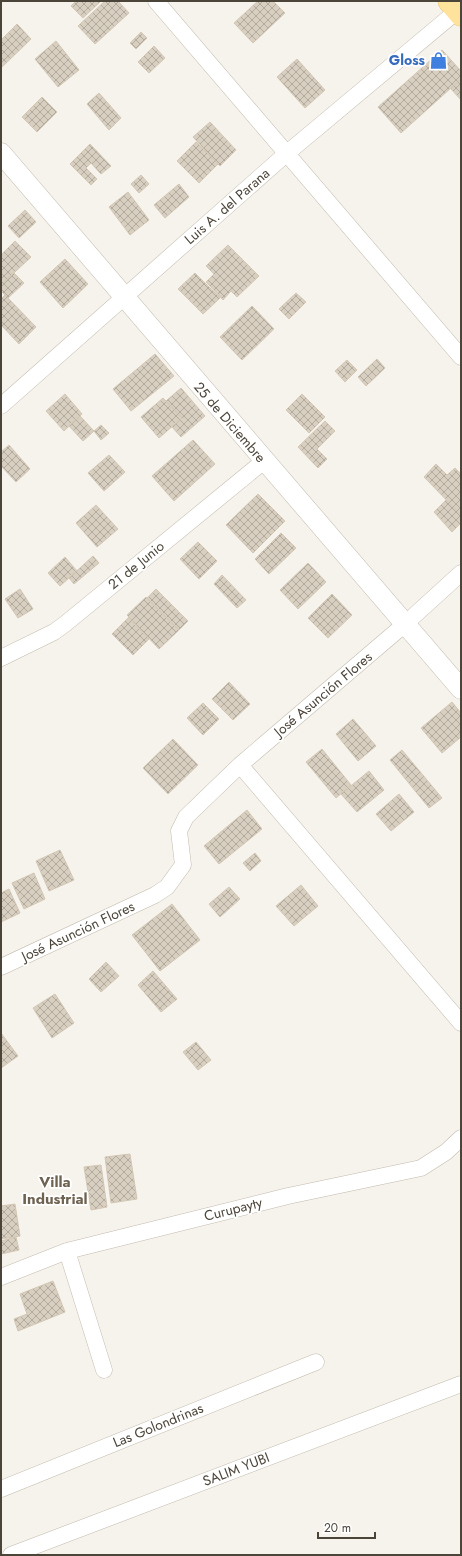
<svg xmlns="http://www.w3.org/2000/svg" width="462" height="1556" font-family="Jost,sans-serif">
	<defs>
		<pattern id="building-cross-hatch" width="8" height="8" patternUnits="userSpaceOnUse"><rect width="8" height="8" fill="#d8cfc1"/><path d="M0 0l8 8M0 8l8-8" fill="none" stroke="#b1aa9e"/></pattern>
	</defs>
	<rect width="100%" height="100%" fill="#f6f3ec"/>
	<path fill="url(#building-cross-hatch)" stroke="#d3c7b4" d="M 76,1 L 101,1 L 83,18 L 71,6 Z
		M 105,1 L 118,1 L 129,13 L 95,44 L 78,26 Z
		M 258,1 L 273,1 L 285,13 L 253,43 L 234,23 Z
		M 17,24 L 31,39 L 1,68 L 1,40 Z
		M 141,32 L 147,38 L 136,49 L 130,43 Z
		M 56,41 L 79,70 L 58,87 L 35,59 Z
		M 154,46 L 165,58 L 149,73 L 138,62 Z
		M 442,50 L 461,71 L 461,79 L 401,133 L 378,107 Z
		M 297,59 L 325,90 L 305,108 L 277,77 Z
		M 461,79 L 461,100 L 451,89 Z
		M 99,93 L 121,118 L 109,130 L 87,104 Z
		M 42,97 L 57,112 L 37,132 L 22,117 Z
		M 210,122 L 236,150 L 220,166 L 193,137 Z
		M 196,142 L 218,164 L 199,183 L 177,161 Z
		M 90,144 L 111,166 L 101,174 L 91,163 L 86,168 L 97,179 L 91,185 L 70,164 Z
		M 141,175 L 149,184 L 139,193 L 131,184 Z
		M 179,184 L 189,197 L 165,218 L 154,205 Z
		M 128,192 L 149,220 L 130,235 L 109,207 Z
		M 25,210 L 36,222 L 19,238 L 8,226 Z
		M 15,241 L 31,257 L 1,285 L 1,255 Z
		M 228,245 L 259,276 L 237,297 L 231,291 L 223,300 L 206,282 L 214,274 L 206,266 Z
		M 65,259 L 88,284 L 63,308 L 40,282 Z
		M 14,273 L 24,283 L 8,298 L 1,291 L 1,285 Z
		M 195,273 L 220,298 L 203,314 L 178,289 Z
		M 296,293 L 306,302 L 289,319 L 279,309 Z
		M 5,295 L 36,327 L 19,344 L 1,325 L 1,299 Z
		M 252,306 L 274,329 L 242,360 L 220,337 Z
		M 155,354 L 174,376 L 131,411 L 113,389 Z
		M 377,359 L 385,368 L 366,386 L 358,377 Z
		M 347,360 L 357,370 L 345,382 L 335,371 Z
		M 181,388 L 205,416 L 181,437 L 172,427 L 182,418 L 166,401 Z
		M 65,394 L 82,414 L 64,431 L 46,411 Z
		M 302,394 L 325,417 L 309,433 L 286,410 Z
		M 163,398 L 182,418 L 159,438 L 141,417 Z
		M 80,416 L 94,431 L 83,441 L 69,426 Z
		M 325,421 L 335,431 L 317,449 L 327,459 L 318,468 L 298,447 Z
		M 101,425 L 109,433 L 101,440 L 94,431 Z
		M 193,440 L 215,464 L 174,501 L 152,476 Z
		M 9,445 L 30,469 L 16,482 L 1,466 L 1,452 Z
		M 109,455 L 125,472 L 104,491 L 88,473 Z
		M 436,464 L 447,475 L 455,468 L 461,474 L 461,515 L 424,477 Z
		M 258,494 L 285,521 L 253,553 L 226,525 Z
		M 446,500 L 461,515 L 461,523 L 452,532 L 434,512 Z
		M 96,505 L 118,529 L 97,547 L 76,523 Z
		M 281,533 L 296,548 L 269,574 L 255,559 Z
		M 198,542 L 217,561 L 199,579 L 180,559 Z
		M 93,556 L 99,563 L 74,584 L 69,578 Z
		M 65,557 L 77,571 L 60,586 L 48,573 Z
		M 308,563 L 326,582 L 298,609 L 280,590 Z
		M 222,575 L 246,600 L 237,608 L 214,584 Z
		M 20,589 L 33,609 L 18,618 L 5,599 Z
		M 156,589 L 188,621 L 179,630 L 147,598 Z
		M 332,594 L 352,615 L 328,638 L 308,618 Z
		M 146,597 L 179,630 L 159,649 L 127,615 Z
		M 129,617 L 149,639 L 133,655 L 112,634 Z
		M 229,682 L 250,704 L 233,720 L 212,699 Z
		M 452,702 L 461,713 L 461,737 L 442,753 L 421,728 Z
		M 203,703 L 219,719 L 203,735 L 187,718 Z
		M 353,719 L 376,746 L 358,761 L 336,734 Z
		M 173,739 L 198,765 L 168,794 L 143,768 Z
		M 322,749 L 351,785 L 336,798 L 306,762 Z
		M 402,750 L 442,798 L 429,808 L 390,760 Z
		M 369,771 L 384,790 L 357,812 L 341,794 Z
		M 399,794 L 414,812 L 391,831 L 376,814 Z
		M 247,810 L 262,829 L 219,864 L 204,846 Z
		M 60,850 L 74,880 L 49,891 L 36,861 Z
		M 255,853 L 261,861 L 250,871 L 243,863 Z
		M 34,873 L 45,899 L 24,909 L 12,883 Z
		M 301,885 L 318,906 L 294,926 L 276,906 Z
		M 229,887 L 240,899 L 220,917 L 209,904 Z
		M 9,889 L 20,913 L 1,922 L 1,893 Z
		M 172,904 L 200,940 L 160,971 L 132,935 Z
		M 106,962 L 119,976 L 101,992 L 89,979 Z
		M 153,971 L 177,999 L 161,1012 L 138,985 Z
		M 55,994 L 74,1023 L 52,1038 L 33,1008 Z
		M 1,1033 L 18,1056 L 1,1068 Z
		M 196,1042 L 211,1060 L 198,1070 L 183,1052 Z
		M 130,1154 L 137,1199 L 111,1203 L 105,1157 Z
		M 101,1165 L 107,1207 L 91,1210 L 84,1167 Z
		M 15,1204 L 20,1236 L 1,1239 L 1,1206 Z
		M 16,1237 L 19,1250 L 1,1254 L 1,1241 Z
		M 53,1281 L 65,1312 L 18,1331 L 14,1319 L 27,1314 L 20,1294 Z"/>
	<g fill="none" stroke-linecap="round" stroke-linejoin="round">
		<defs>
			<path id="minor" d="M 156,1 L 461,357
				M 1,406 L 286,154 L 457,11
				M 1,658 L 54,632 L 65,624 L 264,461
				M 240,765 L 461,1023
				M 1,967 L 155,895 L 167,887 L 183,865 L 179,831 L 186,817 L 240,765 L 405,624 L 461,573
				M 67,1251 L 104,1370
				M 1,1277 L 67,1251 L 288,1196 L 421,1168 L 446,1152 L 461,1138
				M 1,1489 L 316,1362
				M 11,1555 L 461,1384"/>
			<path id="tertiary" d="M 1,153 L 461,689"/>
			<path id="primary" d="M 449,1 L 461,15"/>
		</defs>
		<use href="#minor" stroke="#c2bbae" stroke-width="17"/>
		<use href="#tertiary" stroke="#c2bbae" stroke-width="21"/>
		<use href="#primary" stroke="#e6c16a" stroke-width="23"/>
		<use href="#minor" stroke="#fff" stroke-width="16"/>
		<use href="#tertiary" stroke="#fff" stroke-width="20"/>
		<use href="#primary" stroke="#ffe39c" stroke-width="22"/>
	</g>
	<defs>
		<symbol id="shop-bare" viewBox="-9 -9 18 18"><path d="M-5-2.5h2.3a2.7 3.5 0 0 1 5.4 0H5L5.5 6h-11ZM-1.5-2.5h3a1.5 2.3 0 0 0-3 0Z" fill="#3f7fe0" stroke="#fff" stroke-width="2.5" paint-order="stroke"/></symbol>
	</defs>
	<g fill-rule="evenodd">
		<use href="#shop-bare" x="426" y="48" width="25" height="25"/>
	</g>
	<g text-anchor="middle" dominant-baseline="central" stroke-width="3.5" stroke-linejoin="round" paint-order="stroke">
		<g font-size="14" font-weight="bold" fill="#366cbe" stroke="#fff" text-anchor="end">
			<text x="425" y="60">Gloss</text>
		</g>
		<g font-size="14" fill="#4b4439" stroke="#fff">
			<text transform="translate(227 206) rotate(-41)">Luis A. del Parana</text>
			<text transform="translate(230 422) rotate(49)">25 de Diciembre</text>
			<text transform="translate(136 565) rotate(-39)">21 de Junio</text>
			<text transform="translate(323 694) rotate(-40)">José Asunción Flores</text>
			<text transform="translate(78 931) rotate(-25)">José Asunción Flores</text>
			<text transform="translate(233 1209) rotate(-14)">Curupayty</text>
			<text transform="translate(158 1425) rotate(-22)">Las Golondrinas</text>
			<text transform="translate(236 1469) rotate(-21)">SALIM YUBI</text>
		</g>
		<g font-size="15" font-weight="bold" fill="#6e6250" stroke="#fff">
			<text x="55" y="1182">Villa<tspan x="55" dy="17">Industrial</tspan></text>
		</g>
	</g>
	<rect width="462" height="1556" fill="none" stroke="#4b4439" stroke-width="4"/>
	<path d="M318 1532v6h57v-6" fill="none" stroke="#4b4439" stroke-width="2"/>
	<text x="324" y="1532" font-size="12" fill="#4b4439" stroke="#ffffff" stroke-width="3" paint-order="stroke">20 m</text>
</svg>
